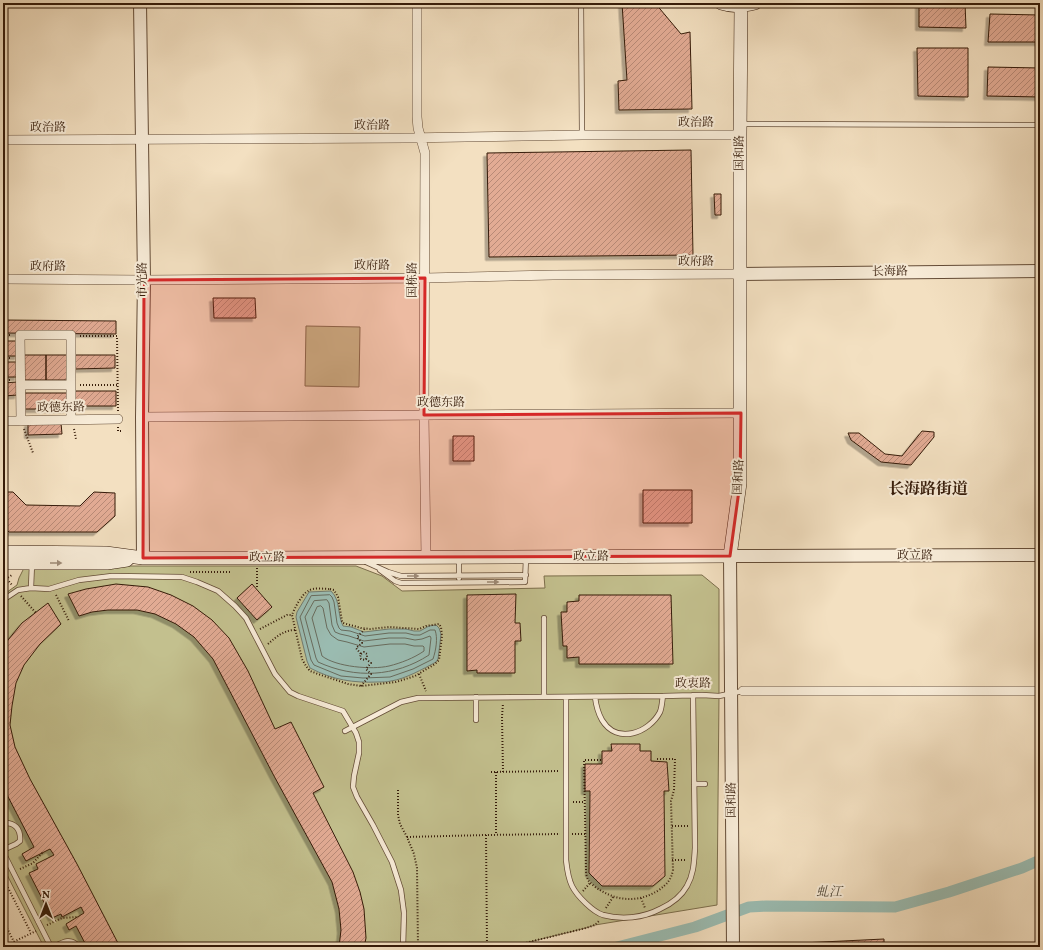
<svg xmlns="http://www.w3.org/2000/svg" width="1043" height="950" font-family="Vollkorn,'Noto Serif SC',serif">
	<defs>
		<pattern id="building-hatch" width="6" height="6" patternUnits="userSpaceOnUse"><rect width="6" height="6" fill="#e2ab94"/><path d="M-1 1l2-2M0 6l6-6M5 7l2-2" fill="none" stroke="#b88a77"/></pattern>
		<filter id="shadow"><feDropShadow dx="-3.5" dy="3.5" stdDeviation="0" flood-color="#0004"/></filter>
	</defs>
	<rect width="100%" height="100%" fill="#f3e0c1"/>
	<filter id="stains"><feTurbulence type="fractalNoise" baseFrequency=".005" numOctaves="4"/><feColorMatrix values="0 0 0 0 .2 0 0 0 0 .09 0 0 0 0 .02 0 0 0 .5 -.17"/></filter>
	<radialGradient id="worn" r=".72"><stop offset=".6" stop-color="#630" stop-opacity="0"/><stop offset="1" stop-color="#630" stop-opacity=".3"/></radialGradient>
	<path fill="#c3c08e" stroke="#7c6e4c" d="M 306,326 L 360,327 L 359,387 L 305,386 Z
		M 25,566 L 356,566 L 382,576 L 402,591 L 545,588 L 544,576 L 702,575 L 719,589 L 719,696 L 717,905 L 595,925 L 586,928 L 509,947 L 44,947 L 3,867 L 3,595 L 17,585 L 19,578 Z"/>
	<path fill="#9bbdb3" stroke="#727c6f" d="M 331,591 C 341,601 337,614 343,626 L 351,627 L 364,632 L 389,629 L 406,629 L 414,631 L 420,631 L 429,626 L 436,625 L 439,628 L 441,634 L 440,643 L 438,659 L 436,662 C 423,669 405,679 391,681 C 387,682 382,682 378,682 C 353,683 333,680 310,668 L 307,661 L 296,617 L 297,612 L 309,592 Z"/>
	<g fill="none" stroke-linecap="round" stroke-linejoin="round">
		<path stroke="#686c5e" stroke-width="1" d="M 330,595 L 332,597 L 334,602 L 337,623 L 339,628 L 341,630 L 350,631 L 365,636 L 389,633 L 406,633 L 414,635 L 420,635 L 430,630 L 435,630 C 438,638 436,650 433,659 L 413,669 L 390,677 L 363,678 L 341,676 L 314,665 L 311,660 L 300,617 L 311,596 Z
			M 327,600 L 329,603 L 332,625 L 335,632 L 340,634 L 349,636 L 364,641 L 389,638 L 405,638 L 415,640 L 422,639 L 430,636 L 431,638 L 429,655 C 395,677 355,679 318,662 L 316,658 L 305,617 L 314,601 Z
			M 321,606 L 323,608 L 327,628 L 331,635 L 338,640 L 347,642 L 364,647 L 390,644 L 405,644 L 414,646 L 423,646 L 424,647 L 424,651 C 414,658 401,663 389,666 C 372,670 336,667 322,656 L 312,618 L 317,607 Z"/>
		<path stroke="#9bbdb3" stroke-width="11" d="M 617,947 L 695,927 L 749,907 L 766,906 L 895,907 L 949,892 L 1022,868 L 1040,860"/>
	</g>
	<path fill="url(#building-hatch)" stroke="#351b09" filter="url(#shadow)" d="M 622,3 L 655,3 L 681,34 L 690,32 L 692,109 L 619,110 L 618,81 L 627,80 Z
		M 965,3 L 966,28 L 919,27 L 919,4 Z
		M 990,14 L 1040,15 L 1040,42 L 988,42 Z
		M 917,48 L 968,48 L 968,97 L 918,96 Z
		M 988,67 L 1040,68 L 1040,97 L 987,96 Z
		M 691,150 L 693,255 L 489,257 L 487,153 Z
		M 714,194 L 721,194 L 721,215 L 715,215 Z
		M 213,298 L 255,298 L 256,318 L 214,318 Z
		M 3,320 L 116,321 L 116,334 L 3,333 Z
		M 3,341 L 18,341 L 18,356 L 3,356 Z
		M 22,355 L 46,355 L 46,380 L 23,380 Z
		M 46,355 L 69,355 L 69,380 L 46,380 Z
		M 75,355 L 115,355 L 115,368 L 74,369 Z
		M 3,362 L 17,362 L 18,377 L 3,377 Z
		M 18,382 L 18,395 L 3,396 L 3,383 Z
		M 73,391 L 116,391 L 116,406 L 73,406 Z
		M 23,393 L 67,393 L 67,409 L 23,409 Z
		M 28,423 L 61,423 L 62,434 L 28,435 Z
		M 922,431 L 934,432 L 934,437 L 911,465 L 881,462 L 851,440 L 848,433 L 859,433 L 885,454 L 902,456 Z
		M 453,436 L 474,436 L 474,461 L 453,461 Z
		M 643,490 L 692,490 L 692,523 L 643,523 Z
		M 3,492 L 13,492 L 26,505 L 80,506 L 94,492 L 115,493 L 115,516 L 97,532 L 9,532 L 3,526 Z
		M 116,584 L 148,587 L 171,595 L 193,606 L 212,620 L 229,638 L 248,671 L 275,729 L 291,722 L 324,787 L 313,793 L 353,872 L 360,892 L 364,909 L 366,938 L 364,947 L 339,947 L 341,930 L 339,909 L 332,882 L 274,776 L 213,659 L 194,637 L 176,624 L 155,614 L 137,610 L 108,610 L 92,612 L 79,616 L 68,594 L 86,589 Z
		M 252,584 L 272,607 L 257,620 L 237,598 Z
		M 516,594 L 515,623 L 520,623 L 521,641 L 515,641 L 515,673 L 477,673 L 477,670 L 467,671 L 467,595 Z
		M 579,595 L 671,595 L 673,664 L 579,664 L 579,657 L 567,658 L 567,646 L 563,646 L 561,612 L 567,612 L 567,602 L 579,601 Z
		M 48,603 L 61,624 L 40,644 L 24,665 L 16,683 L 12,706 L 10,725 L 15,747 L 30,779 L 77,864 L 120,947 L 87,947 L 76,926 L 69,930 L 66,924 L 84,913 L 81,907 L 62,917 L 61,914 L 52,918 L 29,873 L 38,869 L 36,864 L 54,855 L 50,849 L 26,861 L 22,854 L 34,847 L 3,787 L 3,648 L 8,640 L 22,623 Z
		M 611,744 L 640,744 L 640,751 L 651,751 L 651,761 L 667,762 L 669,791 L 664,791 L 665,876 L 653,886 L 602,886 L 589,873 L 590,791 L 585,791 L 585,764 L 602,764 L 602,751 L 612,751 Z
		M 884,939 L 884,947 L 782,947 L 781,944 Z"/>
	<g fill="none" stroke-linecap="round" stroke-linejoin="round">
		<defs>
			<path id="service" d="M 581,3 L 582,135
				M 742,124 L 1040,125
				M 459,558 L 459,578
				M 366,562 L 388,572 L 401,576 L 526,575
				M 380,570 L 395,581 L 401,583 L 525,582 L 526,558
				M 31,588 L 32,563
				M 3,600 L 18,590 L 31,588 L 49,589 L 79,580 L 112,576 L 182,577 L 197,582 L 218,591 L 235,606 L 246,618 L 275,674 L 290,692 L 298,696 L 343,711 L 356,733 L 359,742 L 359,753 L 354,776 L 353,787 L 357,797 L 373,825 L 392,862 L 401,890 L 404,913 L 403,947
				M 544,618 L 544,697
				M 476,697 L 476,720
				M 566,697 L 566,860 C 567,869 568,878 572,886 C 577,896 593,912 603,915 C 622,920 643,918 660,909 C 671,904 681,897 687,886 C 694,874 694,861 695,848 L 693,695
				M 595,697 C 596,705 598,713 602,720 C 617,745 649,733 660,712 C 662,707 662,701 663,696
				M 345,731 L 401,702 L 418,698 L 663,696 L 702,695 L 719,696 L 743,691
				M 694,784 L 705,784
				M 3,823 C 15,822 21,829 20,841 L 16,844 L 3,850
				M 3,852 L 51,947
				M 54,947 C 63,942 71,937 79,947"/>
			<path id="minor" d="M 417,3 L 417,117 L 418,128 L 425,153 L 424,415 L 426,558
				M 3,140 L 406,138 L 582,135 L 740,135
				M 3,279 L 144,280 L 425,278 L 553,275 L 740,274
				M 21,385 L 71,385
				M 142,417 L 741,413
				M 3,421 L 118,419
				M 21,421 L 20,335 L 71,335 L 71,420
				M 743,691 L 1040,691"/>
			<path id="tertiary" d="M 140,3 L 144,280 L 142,417 L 143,558
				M 740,274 L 1040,271
				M 733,947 L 730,556 L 1040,555"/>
			<path id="secondary" d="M 721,3 C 734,7 742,6 755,3
				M 3,552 L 106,553 L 143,558 L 257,558 L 730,556 L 740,483 L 740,135 L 741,6
				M 3,563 L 107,563 L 127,560"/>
		</defs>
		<use href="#service" stroke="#644c37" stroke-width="6"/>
		<use href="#minor" stroke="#644c37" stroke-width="10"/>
		<use href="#tertiary" stroke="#644c37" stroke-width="14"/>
		<use href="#secondary" stroke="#351b09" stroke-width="14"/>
		<path stroke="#351b09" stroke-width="2" stroke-dasharray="1 2" stroke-linecap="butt" d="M 3,335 L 10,335
			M 80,336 L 117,336 L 118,411
			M 3,358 L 11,358
			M 3,380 L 11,380
			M 80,385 L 118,385
			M 118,427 L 118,431 L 123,431
			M 24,429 L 33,453
			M 74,429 L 76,439
			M 257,568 L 257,589
			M 190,572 L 231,572
			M 7,579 L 12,585
			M 3,581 L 12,575
			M 330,589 L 334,590 L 338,597 L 342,621 L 343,623 L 361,628 L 370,629 L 389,627 L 419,629 L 426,626 L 439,624 L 441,627 L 442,636 L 439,660 L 435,664 L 415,676 L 396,682 L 361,686 L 348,684 L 318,674 L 310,671 L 306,666 L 302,659 L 292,615 C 294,609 302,594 308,591 C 313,587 324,589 330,589 Z
			M 56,595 L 69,621
			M 21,596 L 36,613
			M 260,629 L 287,615 L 292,615
			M 268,644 C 276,637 284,630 295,630
			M 361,654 L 364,652 L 367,654 L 367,658 L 365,660 L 361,659 L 360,657 L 361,654 L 356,648 L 362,643 L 357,637 L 364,630 L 365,628
			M 419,674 L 426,691
			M 361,686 L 371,674 L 366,669 L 371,663 L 366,659
			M 601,760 L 584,760 L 586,871 C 586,874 587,878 588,880 C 591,884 596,888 600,890 C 619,902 640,902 659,890 C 667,884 671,880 673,870 L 671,801 L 674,790 L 675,759 L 656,759
			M 491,772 L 560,771
			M 496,772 L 496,835
			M 503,772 L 502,717 L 503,703
			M 398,790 L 398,815 L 400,824 L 407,837 L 414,854 L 417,868 L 418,947
			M 573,802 L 584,802
			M 672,826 L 689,826
			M 572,834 L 585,834
			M 486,835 L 487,947
			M 407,837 L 486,835 L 560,834
			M 672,860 L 687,860
			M 20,869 L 33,863 L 43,852
			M 7,876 L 3,878 L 31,933
			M 583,891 L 590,883
			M 641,898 L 645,908
			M 606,908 L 613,897
			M 3,920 L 14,942
			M 47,925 L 62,918 L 78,917
			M 3,947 L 36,931
			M 509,947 L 586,928 L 595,925 L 599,921"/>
		<use href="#service" stroke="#f7ebd7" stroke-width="4.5"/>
		<use href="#minor" stroke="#f7ebd7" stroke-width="9"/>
		<use href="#tertiary" stroke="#f7ebd7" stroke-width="12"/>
		<use href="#secondary" stroke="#f7ebd7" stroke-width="13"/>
	</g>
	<defs><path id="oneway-solid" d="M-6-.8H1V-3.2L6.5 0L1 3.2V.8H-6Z"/></defs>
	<g fill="#a08d7a">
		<use href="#oneway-solid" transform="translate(56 563)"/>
		<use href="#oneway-solid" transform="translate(413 576)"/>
		<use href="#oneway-solid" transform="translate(493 582)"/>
	</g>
	<path fill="#d62828" fill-opacity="0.2" stroke="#d62828" stroke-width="3" stroke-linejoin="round" d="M 425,278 L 424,415 L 741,413 L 740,483 L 730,556 L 143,558 L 144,280 Z"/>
	<g text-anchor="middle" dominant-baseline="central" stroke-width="4" stroke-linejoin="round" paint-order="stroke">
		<g font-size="12" fill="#351b09" stroke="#f7ebd7">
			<text x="696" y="123">政治路</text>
			<text x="372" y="126">政治路</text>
			<text x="48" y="128">政治路</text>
			<text transform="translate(740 153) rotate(-90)">国和路</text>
			<text x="696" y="262">政府路</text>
			<text x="372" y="266">政府路</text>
			<text x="48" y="267">政府路</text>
			<text transform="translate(890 272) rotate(-1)">长海路</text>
			<text transform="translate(143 280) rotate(-90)">市光路</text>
			<text transform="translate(413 280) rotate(-90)">国栋路</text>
			<text x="441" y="403">政德东路</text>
			<text transform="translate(61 408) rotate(-1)">政德东路</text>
			<text transform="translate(739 477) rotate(-87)">国和路</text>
			<text x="915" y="556">政立路</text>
			<text x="591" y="557">政立路</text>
			<text x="267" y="558">政立路</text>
			<text x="693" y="684">政衷路</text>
			<text transform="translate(732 800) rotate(-90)">国和路</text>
		</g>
		<g font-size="13" font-style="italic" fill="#544c3c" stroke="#f7ebd7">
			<text x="829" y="893">虬江</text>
		</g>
		<g font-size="16" font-weight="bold" fill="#351b09" stroke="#f7ebd7">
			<text x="928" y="490">长海路街道</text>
		</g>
	</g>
	<rect width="1043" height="950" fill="none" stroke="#f3e0c1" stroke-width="16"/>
	<rect x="4" y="4" width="1035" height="942" fill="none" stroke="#351b09" stroke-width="2"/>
	<rect x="8" y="8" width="1027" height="934" fill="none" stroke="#351b09"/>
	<g transform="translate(46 904)" stroke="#f7ebd7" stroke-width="3" paint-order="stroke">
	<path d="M0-3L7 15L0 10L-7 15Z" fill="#351b09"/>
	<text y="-6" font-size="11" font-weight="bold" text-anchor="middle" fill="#351b09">N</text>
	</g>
	<rect width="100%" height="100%" filter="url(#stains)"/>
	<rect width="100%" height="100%" fill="url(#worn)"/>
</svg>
